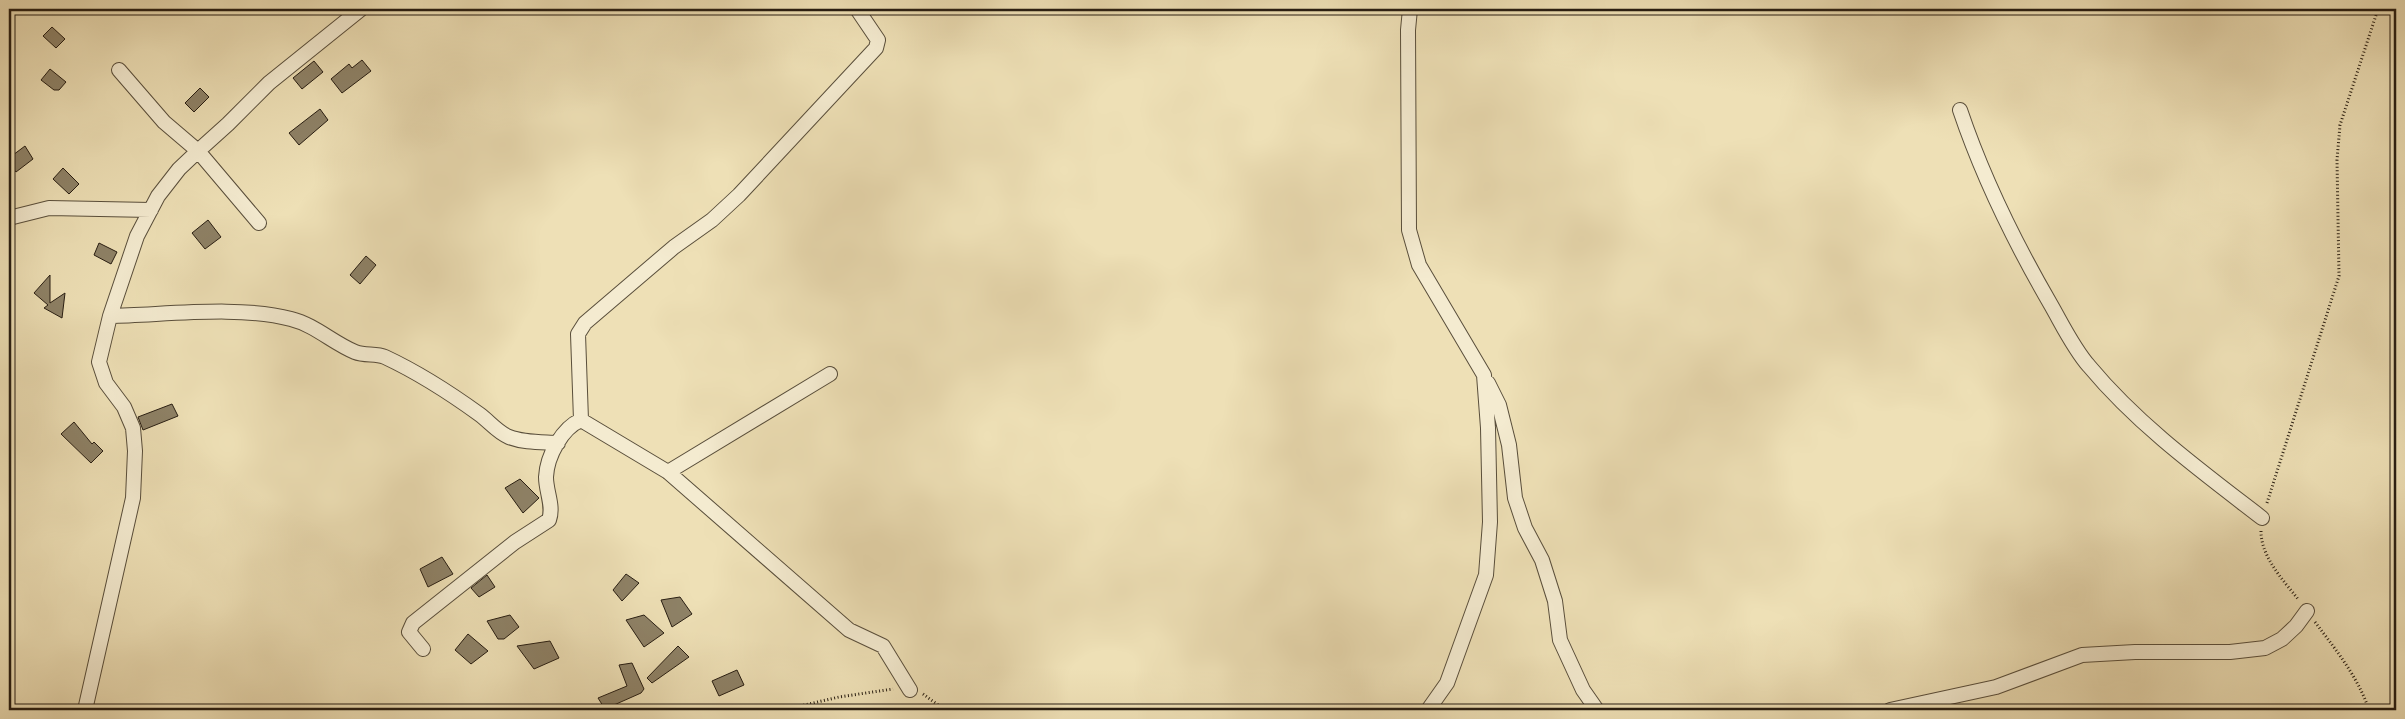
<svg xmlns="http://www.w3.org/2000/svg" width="2405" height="719" font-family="Cardo,serif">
	<rect width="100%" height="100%" fill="#eee0b6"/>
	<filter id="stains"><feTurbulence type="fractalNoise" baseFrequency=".004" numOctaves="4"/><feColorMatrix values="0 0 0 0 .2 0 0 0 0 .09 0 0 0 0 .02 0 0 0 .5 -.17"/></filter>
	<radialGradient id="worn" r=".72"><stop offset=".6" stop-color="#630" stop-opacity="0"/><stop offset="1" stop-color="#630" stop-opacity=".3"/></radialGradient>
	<path fill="#8e8267" stroke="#271d12" d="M 52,27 L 65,39 L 56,48 L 43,36 Z
		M 362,60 L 371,71 L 342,93 L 331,79 L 349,64 L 352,68 Z
		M 314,61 L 323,72 L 302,89 L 293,78 Z
		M 50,69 L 66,82 L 59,90 L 54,90 L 41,80 Z
		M 200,88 L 209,97 L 194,112 L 185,103 Z
		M 320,109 L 328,120 L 299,145 L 289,133 Z
		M 25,146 L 33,159 L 16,172 L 9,163 L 9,158 Z
		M 63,168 L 79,184 L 69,194 L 53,179 Z
		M 208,220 L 221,237 L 205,249 L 192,233 Z
		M 99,243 L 117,252 L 111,264 L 94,255 Z
		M 366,256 L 376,265 L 360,284 L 350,275 Z
		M 50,275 L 50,303 L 65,293 L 62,318 L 44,308 L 48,305 L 34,293 Z
		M 172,404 L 178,416 L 143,430 L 138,417 Z
		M 74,422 L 92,444 L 94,442 L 103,451 L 91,463 L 61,434 Z
		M 520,479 L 539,498 L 523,513 L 505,488 Z
		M 442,557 L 453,574 L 428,587 L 420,569 Z
		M 626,574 L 639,583 L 622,601 L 613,590 Z
		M 487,575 L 495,587 L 479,597 L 471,588 Z
		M 680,597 L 692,614 L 672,627 L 661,600 Z
		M 510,615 L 519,627 L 504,639 L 498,639 L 487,621 Z
		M 644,615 L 664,633 L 644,647 L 626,620 Z
		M 468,634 L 488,651 L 471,664 L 455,650 Z
		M 550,641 L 559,658 L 534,669 L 517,646 Z
		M 678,646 L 689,657 L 652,683 L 647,678 Z
		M 632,663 L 644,689 L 641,693 L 605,709 L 598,698 L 627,686 L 619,665 Z
		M 737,670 L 744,685 L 719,696 L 712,681 Z"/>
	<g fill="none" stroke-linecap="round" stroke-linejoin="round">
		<defs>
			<path id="minor" d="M 1410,9 L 1408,30 L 1409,230 L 1419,265 L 1484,375 L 1488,428 L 1490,522 L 1486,575 L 1447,683 L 1428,710
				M 1960,110 C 1983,178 2015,243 2051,305 C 2063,326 2074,349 2089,366 C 2138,425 2201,471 2262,518
				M 9,218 L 49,208 L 151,210
				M 259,223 L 198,151 L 228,124 L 269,83 L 361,9
				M 110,316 C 165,315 239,305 291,319 C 315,325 333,343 355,352 C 365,356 376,353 385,357 C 417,372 450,393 479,414 C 490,422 497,432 509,437 C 524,443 542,442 558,443
				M 1488,383 L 1499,405 L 1509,445 L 1515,498 L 1525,528 L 1542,560 L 1555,601 L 1560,640 L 1583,690 L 1597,710
				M 581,420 L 578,334 L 585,323 L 674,247 L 712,220 L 739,195 L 876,48 L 878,40 L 857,9
				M 668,472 L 830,374
				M 423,649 L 409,632 L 413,623 L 515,542 L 549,520 C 554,506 546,492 546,477 C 547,456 562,428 581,420 L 668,472 L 849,630 L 883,646 L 910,690
				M 85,710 L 133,498 L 135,451 L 133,428 L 124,407 L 106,383 L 99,362 L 110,316 L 137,236 L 158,196 L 179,169 L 198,151 L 164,122 L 119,70
				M 1890,710 L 1996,687 L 2082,655 L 2135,652 L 2230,652 L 2265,648 L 2282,639 L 2296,626 L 2307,611"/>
		</defs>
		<use href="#minor" stroke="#594e3b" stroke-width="16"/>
		<path stroke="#271d12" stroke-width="3" stroke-dasharray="1 2.5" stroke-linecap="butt" d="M 2267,503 L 2339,276 L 2337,160 L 2340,125 L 2378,9
			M 2261,531 C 2261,557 2283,580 2298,599
			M 2315,622 C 2336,650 2358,677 2369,710
			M 923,694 L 945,710
			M 783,710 L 839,697 L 893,689"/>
		<use href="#minor" stroke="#f4ebd0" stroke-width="14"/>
	</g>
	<rect width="2405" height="719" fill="none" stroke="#eee0b6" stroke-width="30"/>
	<rect x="10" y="10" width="2385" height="699" fill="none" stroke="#271d12" stroke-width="2.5"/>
	<rect x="15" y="15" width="2375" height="689" fill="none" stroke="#271d12"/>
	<rect width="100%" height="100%" filter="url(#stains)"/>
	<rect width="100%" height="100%" fill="url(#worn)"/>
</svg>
